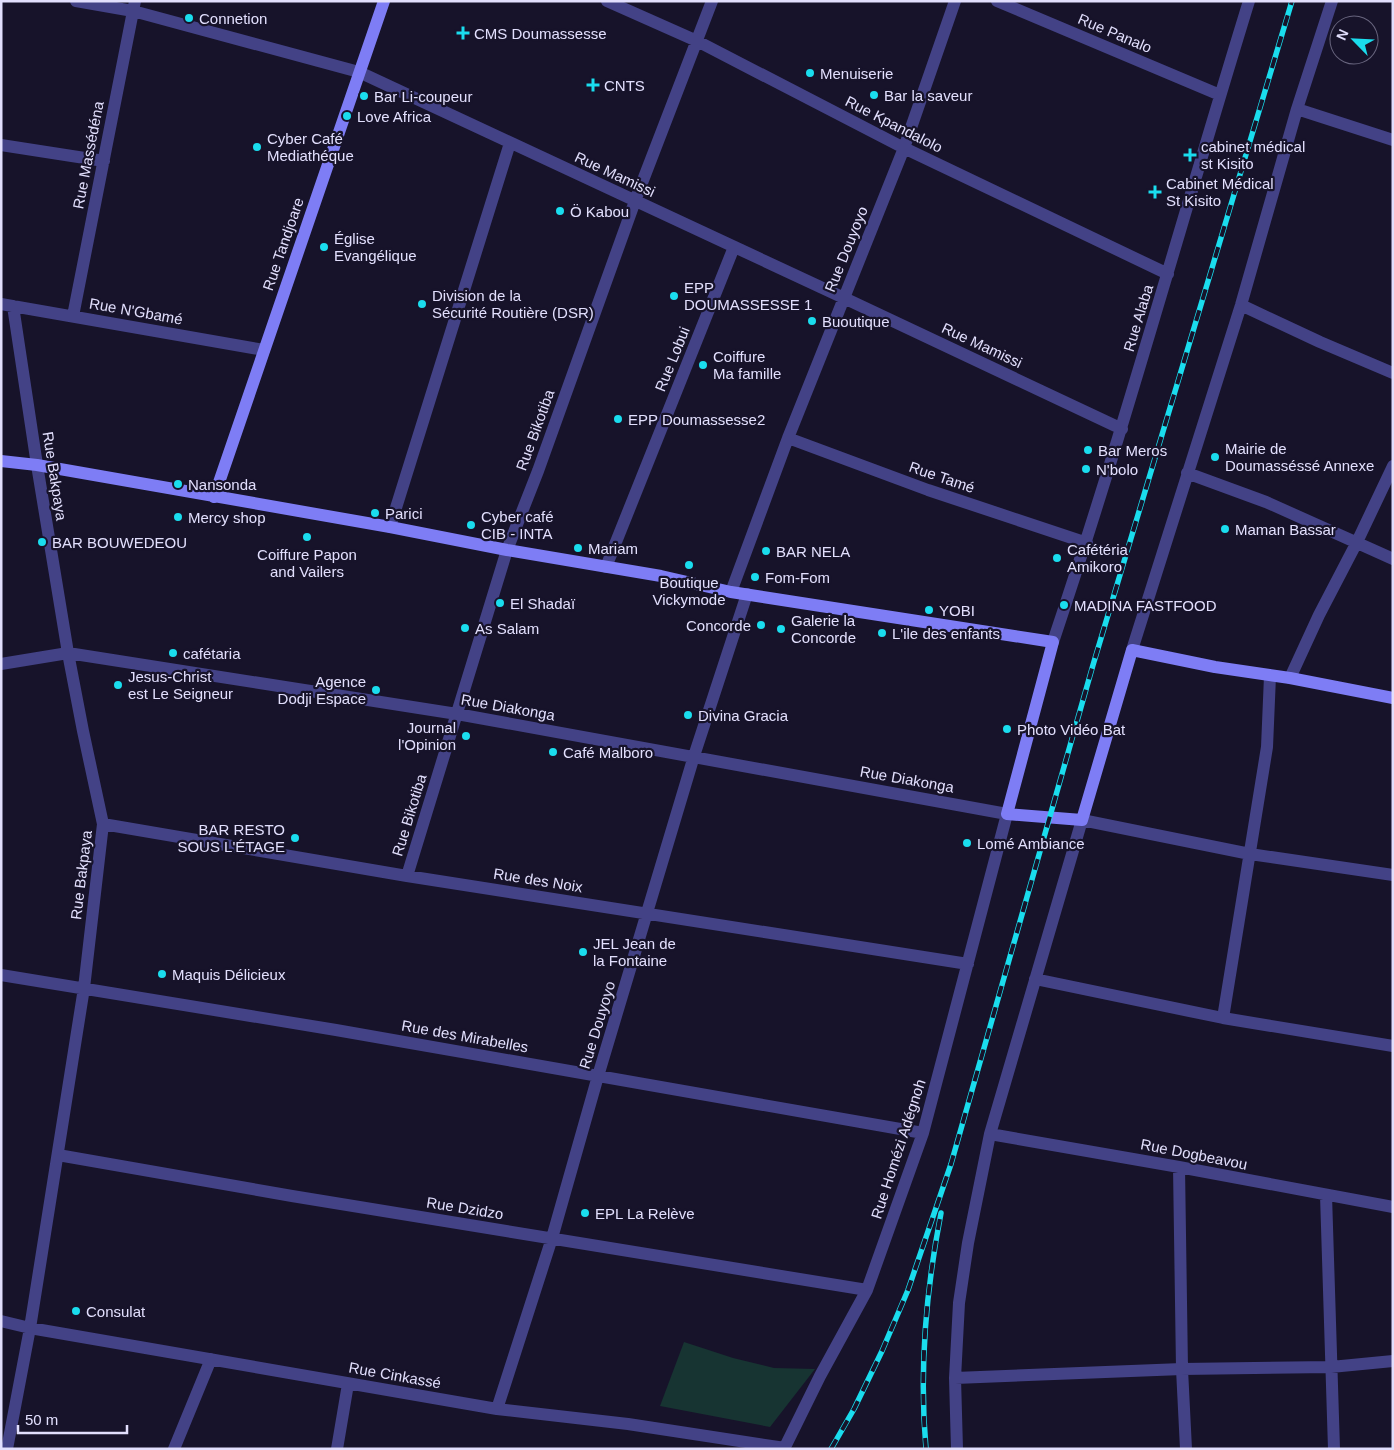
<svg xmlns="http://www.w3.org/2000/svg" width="1394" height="1450" font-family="Helvetica,sans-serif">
	<rect width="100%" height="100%" fill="#17132a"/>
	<path fill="#173432" d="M 684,1342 L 733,1358 L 774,1368 L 815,1369 L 770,1427 L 660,1406 Z"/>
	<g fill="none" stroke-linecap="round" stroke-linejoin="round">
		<path stroke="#434286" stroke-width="12" d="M 76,1 L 133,11 L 359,72 L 844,298 L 1122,429
			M 607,1 L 697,41 L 904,148 L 1168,274
			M 997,1 L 1220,95
			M 1297,109 L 1393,140
			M 1,145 L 104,161
			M 1,304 L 264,350
			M 1241,305 L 1320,342 L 1393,373
			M 73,316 L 135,1
			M 788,438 L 928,490 L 1087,543
			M 1187,473 L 1266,502 L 1393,559
			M 390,527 L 510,143
			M 606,567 L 734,247
			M 731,592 L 788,438 L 904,148 L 955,1
			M 1053,642 C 1124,430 1183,215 1249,1
			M 1132,650 L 1241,305 L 1297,109 L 1332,1
			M 1,664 L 68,653 L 457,714 L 1007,814 L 923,1133 L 867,1290 L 820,1376 L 784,1449
			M 1290,678 L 1319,615 L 1357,542 L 1393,466
			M 103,824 L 407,876 L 968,964
			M 407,876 L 507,550 L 538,471 L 635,201 L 712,1
			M 1,975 L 336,1030 L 923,1133
			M 1035,979 L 1223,1018 L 1393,1046
			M 1223,1018 L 1267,747 L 1270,676
			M 990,1134 L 1179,1167 L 1393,1207
			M 58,1155 L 292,1196 L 867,1290
			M 1179,1167 L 1182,1369 L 1186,1449
			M 1326,1195 L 1334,1449
			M 1,1321 L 30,1328 L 497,1409 L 628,1424 L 785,1448
			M 955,1378 L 1182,1369 L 1331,1367 L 1393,1361
			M 497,1409 L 552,1238 L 598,1076 L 694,756 L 747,594
			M 7,1449 L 30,1328 L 84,988 L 103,824 L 83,731 L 68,653 L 37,465 L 13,306
			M 174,1449 L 211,1359
			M 337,1449 L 348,1384
			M 957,1449 L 955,1378 L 959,1303 L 968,1243 L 990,1134 L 1082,820 L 1250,854 L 1393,875"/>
		<path stroke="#7e7df5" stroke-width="12" d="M 1,461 L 37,465 L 390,527 L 507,550 L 661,576 L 731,592 L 1053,642 L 1007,814 L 1082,820 L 1132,650 L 1215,667 L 1290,678 L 1393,698
			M 214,497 L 384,1"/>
		<defs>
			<path id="rail" d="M 831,1449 L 854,1409 L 882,1351 L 908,1290 L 951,1164 L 1093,665 L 1292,1
				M 926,1449 C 919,1370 926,1290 941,1213"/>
		</defs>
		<use href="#rail" stroke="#1addee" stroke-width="5.5"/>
		<use href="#rail" stroke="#17132a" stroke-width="4" stroke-dasharray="11" stroke-linecap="butt"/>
	</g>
	<g fill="#1addee" stroke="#17132a" stroke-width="2">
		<circle cx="189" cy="18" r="5"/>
		<path d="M460.5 25.5h5v5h5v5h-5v5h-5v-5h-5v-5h5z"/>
		<circle cx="810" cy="73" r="5"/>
		<path d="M590.5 77.5h5v5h5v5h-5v5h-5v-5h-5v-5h5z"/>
		<circle cx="874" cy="95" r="5"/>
		<circle cx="364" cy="96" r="5"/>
		<circle cx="347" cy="116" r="5"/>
		<circle cx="257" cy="147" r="5"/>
		<path d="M1187.5 147.5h5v5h5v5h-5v5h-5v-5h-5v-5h5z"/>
		<path d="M1152.5 184.5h5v5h5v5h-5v5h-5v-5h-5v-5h5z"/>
		<circle cx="560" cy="211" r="5"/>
		<circle cx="324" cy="247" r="5"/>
		<circle cx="674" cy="296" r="5"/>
		<circle cx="422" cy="304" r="5"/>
		<circle cx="812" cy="321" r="5"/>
		<circle cx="703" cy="365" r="5"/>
		<circle cx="618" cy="419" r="5"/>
		<circle cx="1088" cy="450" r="5"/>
		<circle cx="1215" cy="457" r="5"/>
		<circle cx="1086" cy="469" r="5"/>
		<circle cx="178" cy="484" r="5"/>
		<circle cx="375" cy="513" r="5"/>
		<circle cx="178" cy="517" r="5"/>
		<circle cx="471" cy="525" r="5"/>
		<circle cx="1225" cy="529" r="5"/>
		<circle cx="307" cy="537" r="5"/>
		<circle cx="42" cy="542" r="5"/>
		<circle cx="578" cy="548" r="5"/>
		<circle cx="766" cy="551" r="5"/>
		<circle cx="1057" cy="558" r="5"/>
		<circle cx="689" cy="565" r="5"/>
		<circle cx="755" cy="577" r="5"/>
		<circle cx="500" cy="603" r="5"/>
		<circle cx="1064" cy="605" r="5"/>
		<circle cx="929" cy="610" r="5"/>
		<circle cx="761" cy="625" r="5"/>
		<circle cx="465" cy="628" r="5"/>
		<circle cx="781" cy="629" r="5"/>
		<circle cx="882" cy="633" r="5"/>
		<circle cx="173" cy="653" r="5"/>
		<circle cx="118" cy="685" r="5"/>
		<circle cx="376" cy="690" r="5"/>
		<circle cx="688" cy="715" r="5"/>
		<circle cx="1007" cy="729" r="5"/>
		<circle cx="466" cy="736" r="5"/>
		<circle cx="553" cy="752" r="5"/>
		<circle cx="295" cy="838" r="5"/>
		<circle cx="967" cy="843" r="5"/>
		<circle cx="583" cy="952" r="5"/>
		<circle cx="162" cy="974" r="5"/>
		<circle cx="585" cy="1213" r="5"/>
		<circle cx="76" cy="1311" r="5"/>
	</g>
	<g text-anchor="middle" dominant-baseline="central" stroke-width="4.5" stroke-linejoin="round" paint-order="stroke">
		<g font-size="15" fill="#e2dffd" stroke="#17132a" text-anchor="start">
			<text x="199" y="18">Connetion</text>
			<text x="474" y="33">CMS Doumassesse</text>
			<text x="820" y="73">Menuiserie</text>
			<text x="604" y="85">CNTS</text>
			<text x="884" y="95">Bar la saveur</text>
			<text x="374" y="96">Bar Li-coupeur</text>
			<text x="357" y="116">Love Africa</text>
			<text x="267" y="138">Cyber Café<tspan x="267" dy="17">Mediathéque</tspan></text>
			<text x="1201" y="146">cabinet médical<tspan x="1201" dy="17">st Kisito</tspan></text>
			<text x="1166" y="183">Cabinet Médical<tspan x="1166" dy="17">St Kisito</tspan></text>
			<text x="570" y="211">Ö Kabou</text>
			<text x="334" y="238">Église<tspan x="334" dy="17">Evangélique</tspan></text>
			<text x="684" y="287">EPP<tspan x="684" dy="17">DOUMASSESSE 1</tspan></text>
			<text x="432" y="295">Division de la<tspan x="432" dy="17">Sécurité Routière (DSR)</tspan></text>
			<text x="822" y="321">Buoutique</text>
			<text x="713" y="356">Coiffure<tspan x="713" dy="17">Ma famille</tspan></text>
			<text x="628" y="419">EPP Doumassesse2</text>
			<text x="1225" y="448">Mairie de<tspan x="1225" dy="17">Doumasséssé Annexe</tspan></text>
			<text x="1098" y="450">Bar Meros</text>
			<text x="1096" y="469">N'bolo</text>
			<text x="188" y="484">Nansonda</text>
			<text x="385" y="513">Parici</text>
			<text x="481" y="516">Cyber café<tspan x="481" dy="17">CIB - INTA</tspan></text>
			<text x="188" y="517">Mercy shop</text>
			<text x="1235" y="529">Maman Bassar</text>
			<text x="52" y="542">BAR BOUWEDEOU</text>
			<text x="588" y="548">Mariam</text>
			<text x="1067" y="549">Cafétéria<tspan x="1067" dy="17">Amikoro</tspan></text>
			<text x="776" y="551">BAR NELA</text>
			<text x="307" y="554" text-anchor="middle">Coiffure Papon<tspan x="307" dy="17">and Vailers</tspan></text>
			<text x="765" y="577">Fom-Fom</text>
			<text x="689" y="582" text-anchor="middle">Boutique<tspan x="689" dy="17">Vickymode</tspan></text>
			<text x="510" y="603">El Shadaï</text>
			<text x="1074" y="605">MADINA FASTFOOD</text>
			<text x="939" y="610">YOBI</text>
			<text x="791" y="620">Galerie la<tspan x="791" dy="17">Concorde</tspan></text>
			<text x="751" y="625" text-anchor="end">Concorde</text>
			<text x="475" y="628">As Salam</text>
			<text x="892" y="633">L'ile des enfants</text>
			<text x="183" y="653">cafétaria</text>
			<text x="128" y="676">Jesus-Christ<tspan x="128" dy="17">est Le Seigneur</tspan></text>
			<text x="366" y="681" text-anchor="end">Agence<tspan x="366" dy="17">Dodji Espace</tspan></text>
			<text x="698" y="715">Divina Gracia</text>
			<text x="456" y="727" text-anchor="end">Journal<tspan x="456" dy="17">l'Opinion</tspan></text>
			<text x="1017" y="729">Photo Vidéo Bat</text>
			<text x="563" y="752">Café Malboro</text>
			<text x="285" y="829" text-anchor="end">BAR RESTO<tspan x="285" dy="17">SOUS L'ÉTAGE</tspan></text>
			<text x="977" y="843">Lomé Ambiance</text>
			<text x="593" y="943">JEL Jean de<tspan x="593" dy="17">la Fontaine</tspan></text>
			<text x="172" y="974">Maquis Délicieux</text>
			<text x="595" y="1213">EPL La Relève</text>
			<text x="86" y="1311">Consulat</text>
		</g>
		<g font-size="15" fill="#e2dffd" stroke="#17132a">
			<text transform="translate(1115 33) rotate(23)">Rue Panalo</text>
			<text transform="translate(894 124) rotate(27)">Rue Kpandalolo</text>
			<text transform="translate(88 155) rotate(-79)">Rue Massédéna</text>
			<text transform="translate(615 174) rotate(25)">Rue Mamissi</text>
			<text transform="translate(283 244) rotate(-71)">Rue Tandjoare</text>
			<text transform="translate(846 249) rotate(-68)">Rue Douyoyo</text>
			<text transform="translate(136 311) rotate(10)">Rue N'Gbamé</text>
			<text transform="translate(1138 318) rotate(-73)">Rue Alaba</text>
			<text transform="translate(982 345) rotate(25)">Rue Mamissi</text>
			<text transform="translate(672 359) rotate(-68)">Rue Lobui</text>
			<text transform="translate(535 430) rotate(-70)">Rue Bikotiba</text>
			<text transform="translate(55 476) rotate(81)">Rue Bakpaya</text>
			<text transform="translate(942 477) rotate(19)">Rue Tamé</text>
			<text transform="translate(508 707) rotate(10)">Rue Diakonga</text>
			<text transform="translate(907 779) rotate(10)">Rue Diakonga</text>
			<text transform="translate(409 815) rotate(-73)">Rue Bikotiba</text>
			<text transform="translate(81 875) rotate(-83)">Rue Bakpaya</text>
			<text transform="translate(538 880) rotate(9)">Rue des Noix</text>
			<text transform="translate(597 1025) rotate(-73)">Rue Douyoyo</text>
			<text transform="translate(465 1036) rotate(10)">Rue des Mirabelles</text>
			<text transform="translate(898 1149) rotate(-72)">Rue Homézi Adégnoh</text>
			<text transform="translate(1194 1154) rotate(11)">Rue Dogbeavou</text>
			<text transform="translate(465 1208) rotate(9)">Rue Dzidzo</text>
			<text transform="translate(395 1375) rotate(10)">Rue Cinkassé</text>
		</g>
	</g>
	<rect width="1394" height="1450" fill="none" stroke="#e2dffd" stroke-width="5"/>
	<g transform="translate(1354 40) rotate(294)"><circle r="24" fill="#17132a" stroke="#68657e"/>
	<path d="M0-4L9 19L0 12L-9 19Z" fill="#1addee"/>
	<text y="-8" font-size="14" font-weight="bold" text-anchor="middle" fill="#e2dffd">N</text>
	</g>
	<path d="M18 1425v8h109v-8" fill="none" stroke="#e2dffd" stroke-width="2.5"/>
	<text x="25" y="1425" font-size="15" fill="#e2dffd" stroke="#17132a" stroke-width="4" paint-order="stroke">50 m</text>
</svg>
